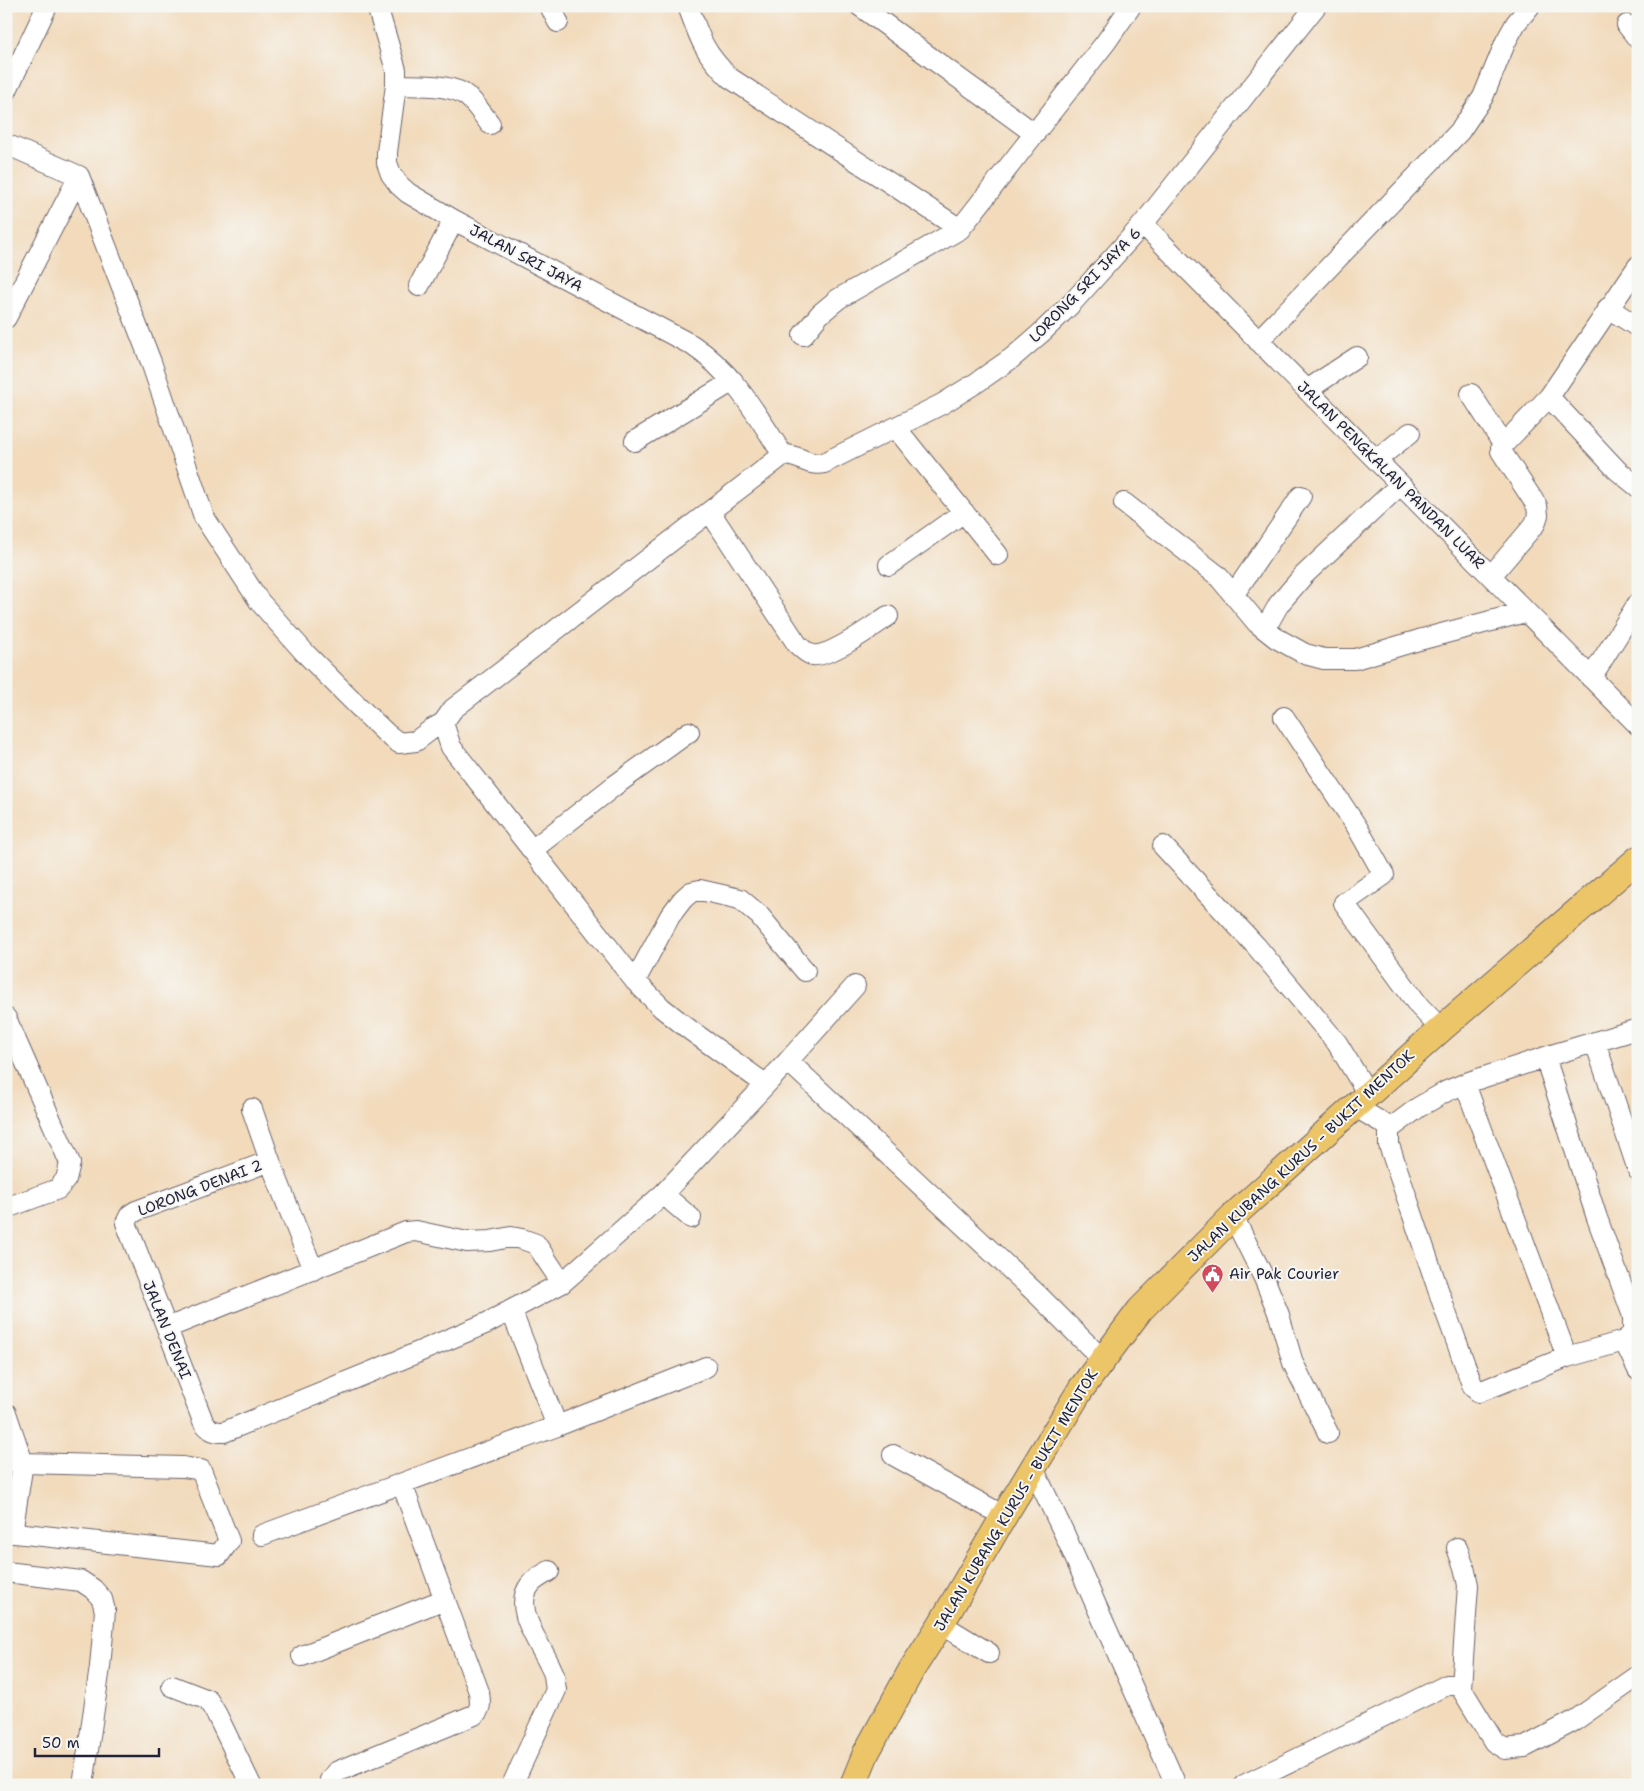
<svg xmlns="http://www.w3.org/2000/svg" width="1644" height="1791" font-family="'Shantell Sans',sans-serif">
	<rect width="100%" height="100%" fill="#f6f6f2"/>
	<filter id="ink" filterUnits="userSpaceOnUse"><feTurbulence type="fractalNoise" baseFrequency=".02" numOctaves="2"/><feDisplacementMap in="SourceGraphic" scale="10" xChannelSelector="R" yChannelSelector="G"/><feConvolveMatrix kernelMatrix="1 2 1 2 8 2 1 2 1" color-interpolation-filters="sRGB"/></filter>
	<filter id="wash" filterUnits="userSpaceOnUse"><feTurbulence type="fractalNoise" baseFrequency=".0096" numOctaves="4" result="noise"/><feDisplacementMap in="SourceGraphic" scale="20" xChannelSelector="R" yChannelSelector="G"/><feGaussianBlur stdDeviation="1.12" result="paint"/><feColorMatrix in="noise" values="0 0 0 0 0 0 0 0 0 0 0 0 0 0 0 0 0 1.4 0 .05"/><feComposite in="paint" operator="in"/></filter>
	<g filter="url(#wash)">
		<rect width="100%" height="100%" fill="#f2dabb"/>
	</g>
	<g filter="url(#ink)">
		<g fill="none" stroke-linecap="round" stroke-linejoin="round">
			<defs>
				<path id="minor" d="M 377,6 L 396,70 L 396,85 L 387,152 L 387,163 L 391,174 L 399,185 L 408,193 L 454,220 L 692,345 C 733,372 757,415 783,455
					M 550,6 L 558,22
					M 688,6 C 700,39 704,53 730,78 L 960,229
					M 860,6 L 1035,134
					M 1627,25 L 1638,39
					M 396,85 C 416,86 453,83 468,97 C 476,104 483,115 490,124
					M 6,92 L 47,6
					M 8,145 L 79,176 L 151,362 L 204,517 L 259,601 L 305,653 L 367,715 L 387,734 L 399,743 L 416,741 L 432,729 L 443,723
					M 1143,224 L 1638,725
					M 419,286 L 454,220
					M 1608,308 L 1638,327
					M 6,318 L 79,176
					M 803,335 L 820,314 L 838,299 L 960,229 L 1106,42 L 1131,6
					M 1258,341 L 1460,131 L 1483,97 L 1506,41 L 1516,23 L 1530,6
					M 1307,390 L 1357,357
					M 1471,394 L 1503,444
					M 1549,397 L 1617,470 L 1638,487
					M 896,428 L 998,555
					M 635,441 L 733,381
					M 783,455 C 799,454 807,467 824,463 L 942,404 L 976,383 L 1012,358 L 1041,333 L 1071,304 L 1143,224 L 1316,6
					M 1376,460 L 1410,433
					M 1124,503 L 1217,575 L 1257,623 L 1276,638 L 1305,654 L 1324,659 L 1355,659 L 1419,640 L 1525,612
					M 710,512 L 797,644 C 801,648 806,653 812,655 C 830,658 873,626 888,616
					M 889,565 L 964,512
					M 1491,576 L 1535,524 L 1538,515 L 1537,506 L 1501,451 L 1501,447 L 1549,397 L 1638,266
					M 1234,594 L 1301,496
					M 1265,629 L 1279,604 L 1303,576 L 1400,485
					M 1591,678 L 1638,603
					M 1284,717 L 1357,827 L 1384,875 L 1344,903 L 1419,1006 L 1441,1029
					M 1163,846 L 1256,946 L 1337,1043 L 1368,1094
					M 532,850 L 614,786 L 689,732
					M 635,981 L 670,916 L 683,899 L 691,892 L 700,890 L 740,899 L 759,915 L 805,971
					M 6,1018 L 70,1163 L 66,1179 L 58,1189 L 6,1208
					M 1595,1042 L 1638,1170
					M 1545,1057 L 1597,1218 L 1633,1316 L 1633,1333 L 1624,1341 L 1567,1357 L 1479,1392 L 1473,1387 L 1445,1310 L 1389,1145 L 1389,1134 L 1391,1128 L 1419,1107 L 1447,1091 L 1469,1082 L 1558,1053 L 1638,1029
					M 788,1061 L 1039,1296 L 1102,1359
					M 765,1084 L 690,1030 L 662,1008 L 635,981 L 451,747 L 443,723 L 453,709 L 783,455
					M 1465,1084 L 1567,1357
					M 1354,1106 L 1391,1128
					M 252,1109 L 270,1161 L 313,1270
					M 270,1161 L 136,1211 L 130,1215 L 126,1223 L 203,1421 C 209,1430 213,1432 224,1432 L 395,1362 L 487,1323 L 562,1283 L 663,1194 L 788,1061 L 855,986
					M 663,1194 L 691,1218
					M 1233,1216 L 1264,1278 L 1279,1315 L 1293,1363 L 1328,1433
					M 511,1310 L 557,1426
					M 167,1328 L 406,1232 L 416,1231 L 467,1242 L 490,1241 L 511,1237 L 522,1239 L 536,1244 L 562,1283
					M 1624,1341 L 1638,1370
					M 6,1413 L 23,1463 L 12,1533
					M 893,1455 L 1004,1516
					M 6,1461 L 23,1463 L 183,1467 L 201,1470 L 229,1541 L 219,1555 L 6,1532
					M 1033,1468 L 1064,1533 L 1176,1785
					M 262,1535 L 557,1426 L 706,1367
					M 1457,1548 L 1464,1567 L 1468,1585 L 1461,1688
					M 6,1572 L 81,1581 L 93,1589 L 102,1599 L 105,1611 L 100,1667 L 83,1785
					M 941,1624 L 989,1653
					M 302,1656 L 445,1599
					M 172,1686 L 208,1700 L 217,1715 L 251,1785
					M 330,1785 L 330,1780 L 336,1772 L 474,1715 C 482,1709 480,1701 479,1692 L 402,1484
					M 512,1785 L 556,1690 C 555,1685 555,1680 554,1675 C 546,1650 510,1611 530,1585 C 534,1579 543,1575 549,1571
					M 1244,1785 L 1447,1685 L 1455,1685 L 1461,1688 L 1494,1742 L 1505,1749 L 1513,1748 L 1525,1747 L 1574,1721 L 1638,1676"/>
				<path id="major" d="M 853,1785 L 866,1753 L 912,1669 L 941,1624 L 1004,1516 L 1081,1389 L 1140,1310 L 1233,1216 L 1441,1029 L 1638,859"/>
			</defs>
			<use href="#minor" stroke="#6b6268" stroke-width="22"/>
			<use href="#major" stroke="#6b6268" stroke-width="28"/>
			<use href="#minor" stroke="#fff" stroke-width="20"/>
			<use href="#major" stroke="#edc569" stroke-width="26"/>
		</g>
	</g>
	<defs>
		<symbol id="civic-pin" viewBox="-11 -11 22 30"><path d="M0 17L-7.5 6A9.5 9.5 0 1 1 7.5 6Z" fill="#d1495b" stroke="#f6f6f2"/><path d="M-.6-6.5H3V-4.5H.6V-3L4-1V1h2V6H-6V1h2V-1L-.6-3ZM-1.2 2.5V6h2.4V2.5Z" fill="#fff"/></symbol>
	</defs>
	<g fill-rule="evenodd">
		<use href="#civic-pin" x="1200" y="1262" width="25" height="34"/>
	</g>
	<g text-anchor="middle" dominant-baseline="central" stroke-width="4" stroke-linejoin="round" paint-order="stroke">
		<g font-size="15" fill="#22223b" stroke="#f6f6f2">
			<text transform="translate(526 258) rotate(28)">JALAN SRI JAYA</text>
			<text transform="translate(1085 285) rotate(-46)">LORONG SRI JAYA 6</text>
			<text transform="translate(1391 475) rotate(45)">JALAN PENGKALAN PANDAN LUAR</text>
			<text transform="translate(1301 1156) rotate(-43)">JALAN KUBANG KURUS - BUKIT MENTOK</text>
			<text transform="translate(200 1188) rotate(-21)">LORONG DENAI 2</text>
			<text transform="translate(167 1330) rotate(68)">JALAN DENAI</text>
			<text transform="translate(1016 1500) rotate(-59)">JALAN KUBANG KURUS - BUKIT MENTOK</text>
		</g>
		<g font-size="15" fill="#22223b" stroke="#f6f6f2" text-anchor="start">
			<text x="1229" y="1274">Air Pak Courier</text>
		</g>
	</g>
	<rect width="1644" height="1791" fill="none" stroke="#f6f6f2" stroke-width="25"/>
	<path d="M35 1748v8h124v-8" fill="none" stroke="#22223b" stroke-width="2.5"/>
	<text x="42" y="1748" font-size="15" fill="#22223b" stroke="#f6f6f2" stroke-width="4" paint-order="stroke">50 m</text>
</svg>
